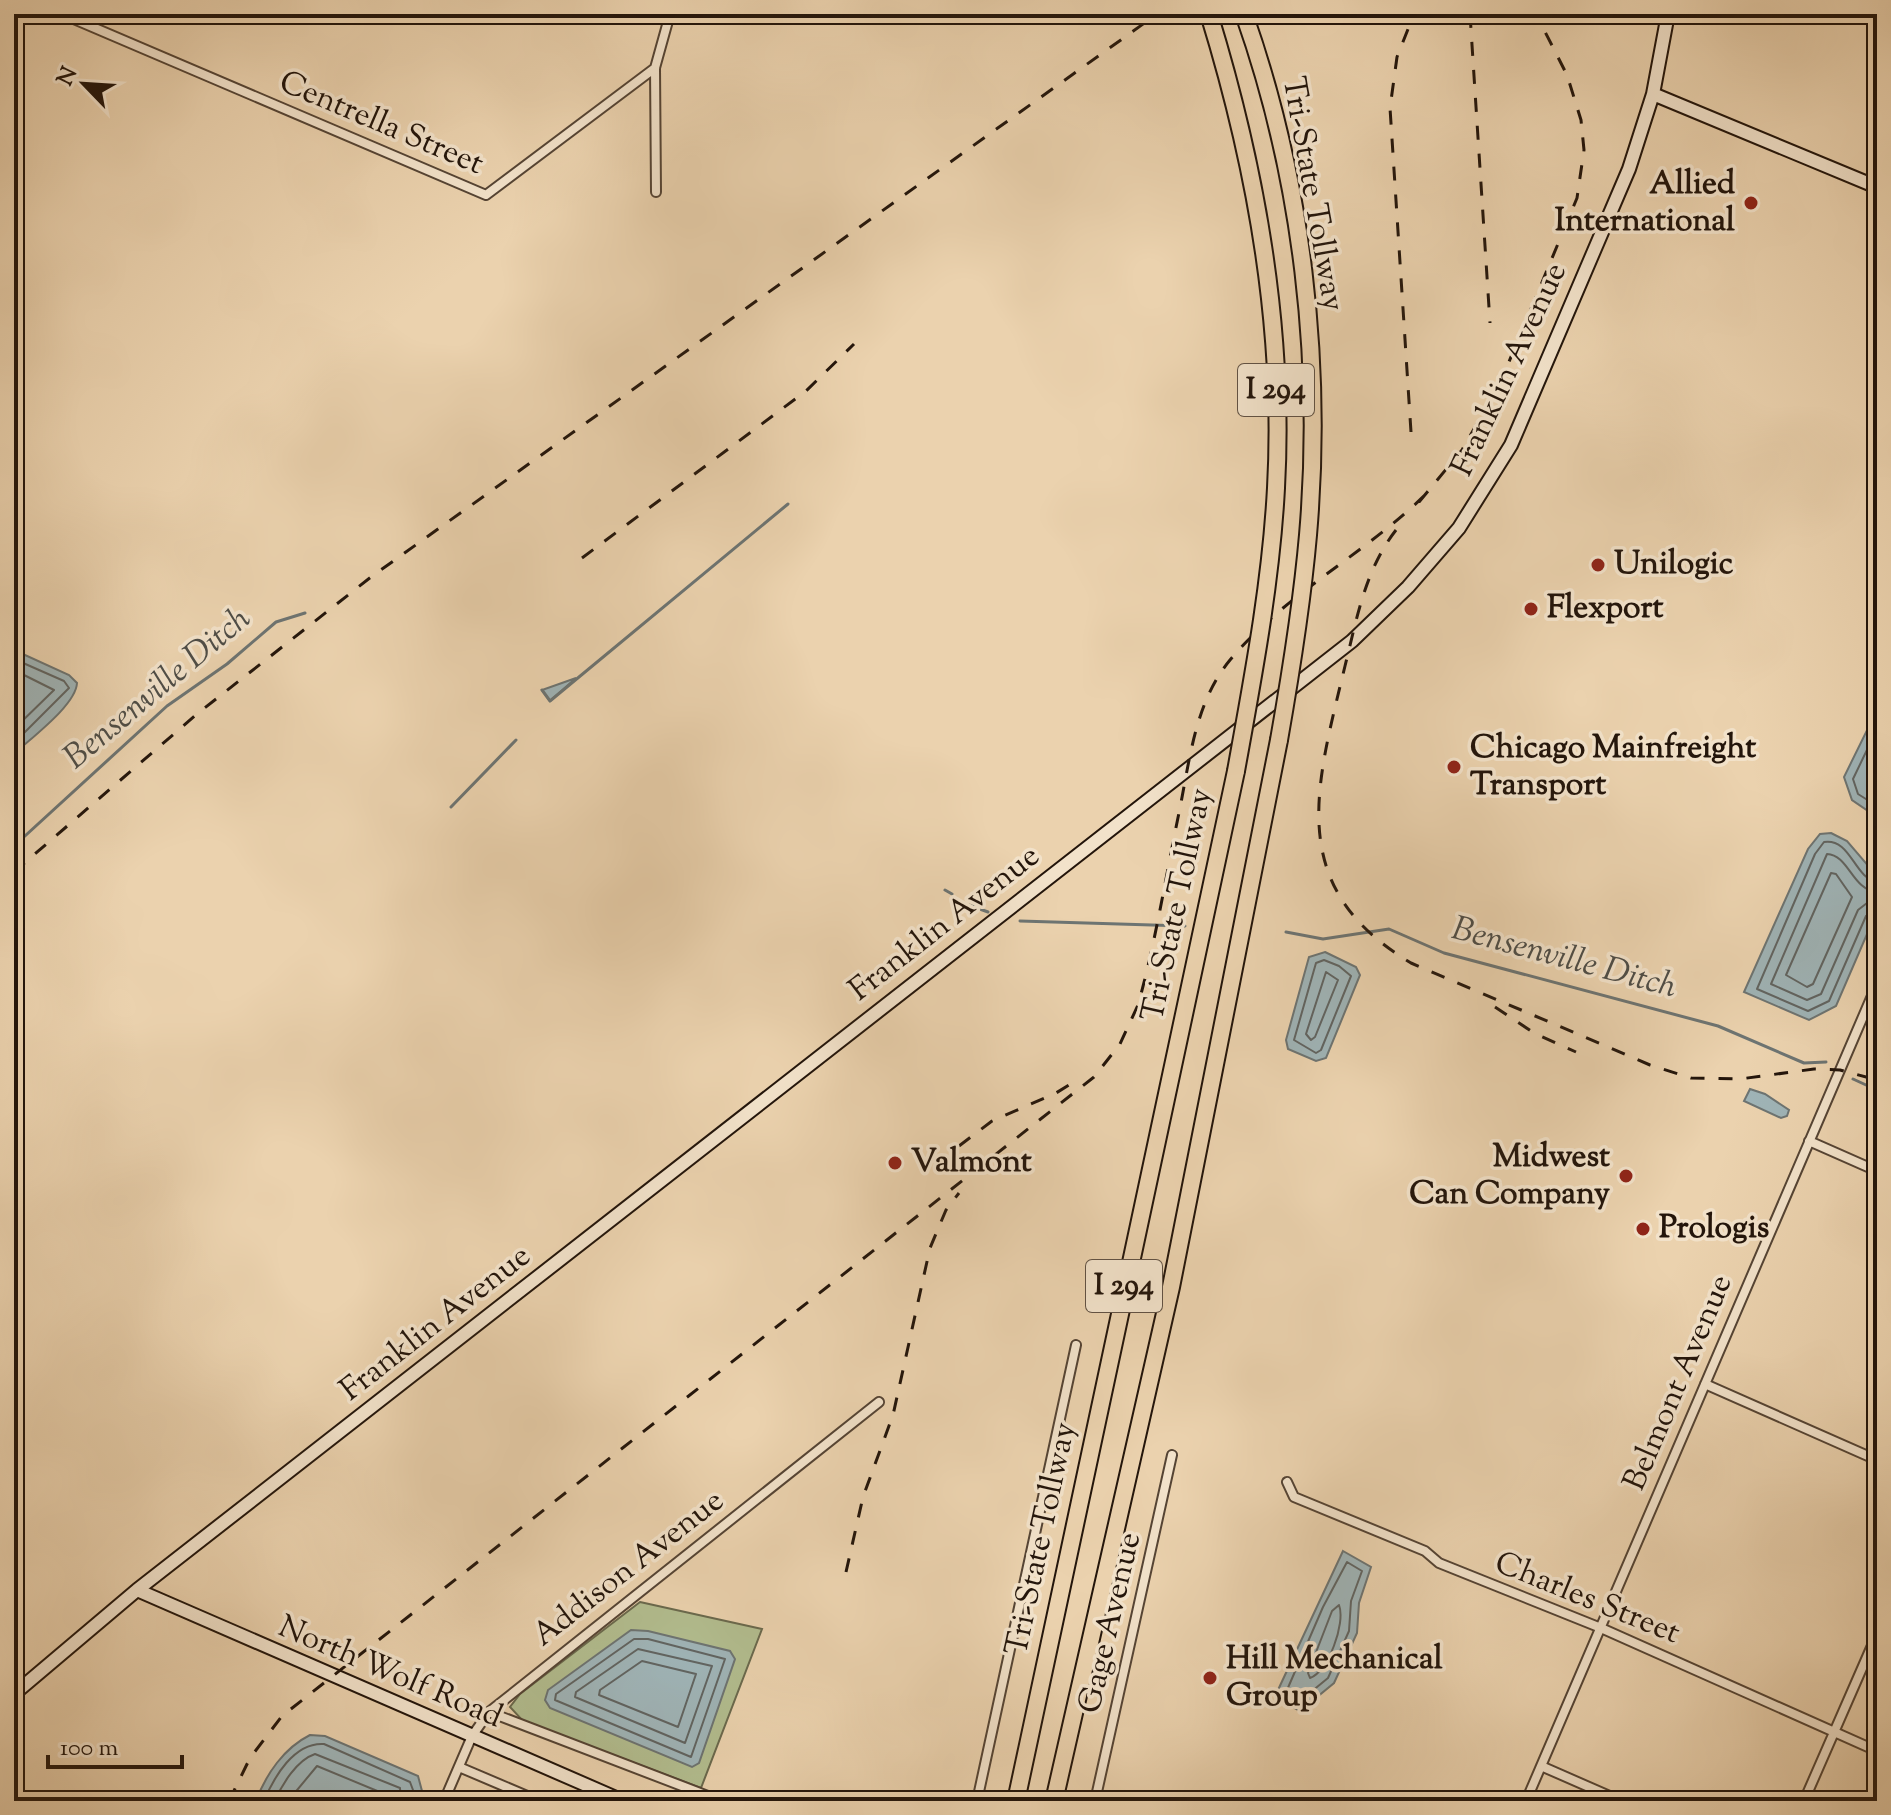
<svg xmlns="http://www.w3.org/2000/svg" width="1891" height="1815" font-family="'Sorts Mill Goudy',serif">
	<rect width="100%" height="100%" fill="#ebd2ae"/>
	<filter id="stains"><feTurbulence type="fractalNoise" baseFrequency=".0025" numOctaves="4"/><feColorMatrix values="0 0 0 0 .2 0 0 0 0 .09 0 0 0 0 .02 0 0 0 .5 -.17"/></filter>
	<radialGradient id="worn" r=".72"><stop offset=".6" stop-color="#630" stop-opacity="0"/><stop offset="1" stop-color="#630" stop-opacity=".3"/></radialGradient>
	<path fill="#b2bd8f" stroke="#6a694d" stroke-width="2" d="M 640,1602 L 762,1629 L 701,1788 L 523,1721 L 510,1707 L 520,1694 Z"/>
	<path fill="#9fb4b7" stroke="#6d7472" stroke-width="2" d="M 14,650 L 69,675 L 77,683 C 76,705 31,738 14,754 Z
		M 576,678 L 550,701 L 542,690 Z
		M 1877,710 L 1877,817 L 1852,800 L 1844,777 Z
		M 1831,833 L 1847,841 L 1877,876 L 1877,911 L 1836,1006 L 1809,1020 L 1744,992 L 1808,849 L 1820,834 Z
		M 1325,952 L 1356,967 L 1360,975 L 1326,1058 L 1316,1061 L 1288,1049 L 1286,1040 L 1309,957 Z
		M 1750,1089 L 1765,1094 L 1789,1110 L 1787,1116 L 1781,1118 L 1744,1101 Z
		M 1343,1551 L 1371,1567 L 1359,1603 L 1357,1633 L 1334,1683 L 1300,1711 L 1280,1700 L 1278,1690 Z
		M 631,1630 L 648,1631 L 730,1651 L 735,1659 L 699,1763 L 692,1767 L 550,1708 L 545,1700 L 548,1690 Z
		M 310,1735 L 325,1736 L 418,1776 L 422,1791 L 418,1801 L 256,1801 C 266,1774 284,1748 310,1735 Z"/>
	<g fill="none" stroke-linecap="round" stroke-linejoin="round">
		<path stroke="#616461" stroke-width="2" d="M 14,659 L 64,681 L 69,688 L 14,743
			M 14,670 L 54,690 L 14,729
			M 1877,729 L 1853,779 L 1858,794 L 1877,806
			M 1831,873 L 1836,874 L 1852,897 L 1813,984 L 1807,987 L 1786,975 Z
			M 1877,882 C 1854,878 1851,838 1824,842 L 1815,854 L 1757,989 L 1808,1011 L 1829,1001 L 1866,916 L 1877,911
			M 1877,892 C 1852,890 1849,855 1827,854 L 1771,984 L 1807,1000 L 1821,994 L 1858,910 L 1867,903 L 1877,901
			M 1324,960 L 1339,966 L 1351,976 L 1321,1050 L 1316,1053 L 1294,1040 L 1316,963 Z
			M 1326,972 L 1338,980 L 1315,1037 L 1311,1040 L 1306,1034 Z
			M 1347,1562 L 1362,1571 L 1351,1601 L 1349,1631 L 1328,1678 L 1300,1701 L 1287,1690 L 1323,1607 Z
			M 1339,1605 C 1346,1623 1328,1672 1310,1678 L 1308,1673 L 1332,1611 Z
			M 634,1639 L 648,1639 L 725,1659 L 691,1757 L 555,1700 L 556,1694 Z
			M 638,1649 L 712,1666 L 685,1743 L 575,1697 L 576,1692 Z
			M 642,1661 L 696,1674 L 678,1727 L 599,1695 L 600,1690 Z
			M 264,1801 C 274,1777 294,1742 324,1744 L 410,1782 L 413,1790 L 411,1801
			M 275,1801 C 282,1784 297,1760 315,1754 L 400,1788 L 401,1801
			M 288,1801 L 317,1766 L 387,1795 L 389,1801"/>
		<path stroke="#6d7472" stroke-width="3" d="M 542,690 L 550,701 L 788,504
			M 451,807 L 516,740
			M 14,846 L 167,706 L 227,664 L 276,622 L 305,613
			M 945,890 L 952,894
			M 969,905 L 988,912
			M 1020,921 L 1185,926
			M 1286,932 L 1323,939 L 1389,929 L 1444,953 L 1718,1026 L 1804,1063 L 1826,1062
			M 1853,1079 L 1877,1090"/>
		<defs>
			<path id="minor" d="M 62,14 L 486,195 L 655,68
				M 656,192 L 655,68 L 670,14
				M 1809,1141 L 1877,1171
				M 1875,1305 L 1877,1300
				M 1705,1384 L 1877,1460
				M 1287,1482 L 1294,1497 L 1425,1551 L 1439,1563 L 1601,1628 L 1877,1751
				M 489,1712 L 721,1801
				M 1541,1766 L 1621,1801
				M 459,1767 L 539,1801
				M 444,1801 L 472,1736 L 489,1712 L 879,1402
				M 977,1801 L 1076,1345
				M 1095,1801 L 1172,1455
				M 1526,1801 L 1877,984
				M 1804,1801 L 1877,1634"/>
			<path id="secondary" d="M 1653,94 L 1877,187
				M 137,1590 L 623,1801
				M 14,1694 L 137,1590 L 1352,641 L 1408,587 L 1459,528 L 1511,445 L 1629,169 L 1653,94 L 1668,14"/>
			<path id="motorway" d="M 1016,1801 L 1236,771
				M 1054,1801 L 1171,1287 L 1279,740"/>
		</defs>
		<use href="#minor" stroke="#554434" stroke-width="12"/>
		<use href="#secondary" stroke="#23150b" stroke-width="16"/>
		<use href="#motorway" stroke="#23150b" stroke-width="20"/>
		<use href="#minor" stroke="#f2e2ca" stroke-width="8"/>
		<use href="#secondary" stroke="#f2e2ca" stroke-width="12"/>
		<use href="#motorway" stroke="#ebd2ae" stroke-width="16"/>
		<path stroke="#23150b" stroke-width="3" stroke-dasharray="14 14" stroke-linecap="butt" d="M 1470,14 L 1490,323
			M 1411,432 L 1390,108 L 1397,57 L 1414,14
			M 1419,502 L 1462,450 L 1501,381 L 1577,198 L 1584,150 L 1581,120 L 1567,75 L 1536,14
			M 1396,530 C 1365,570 1357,618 1345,666 C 1316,787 1284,887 1411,963 L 1650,1065 L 1691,1078 L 1740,1079 L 1814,1069 L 1840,1070 L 1877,1080
			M 582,558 L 806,391 L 854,344
			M 14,872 L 197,714 L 371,577 L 1157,14
			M 1495,1007 L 1534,1033 L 1576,1052
			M 959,1146 L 992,1121 L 1056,1093 L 1077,1080
			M 846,1572 L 863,1497 L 893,1415 L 930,1248 L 946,1210 L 959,1193
			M 229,1801 L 250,1758 L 282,1716 L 1094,1077 L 1120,1044 L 1138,1005 C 1156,941 1166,874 1180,808 C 1190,757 1196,701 1230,660 C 1285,594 1365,554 1426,494"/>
		<defs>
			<path id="motorway-bridge" d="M 1209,14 C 1256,167 1285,326 1276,488 C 1271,583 1253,677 1236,771
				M 1244,14 C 1302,178 1323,362 1308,535 C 1302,604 1291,672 1279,740"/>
		</defs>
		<use href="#motorway-bridge" stroke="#23150b" stroke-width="20" stroke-linecap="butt"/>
		<use href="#motorway-bridge" stroke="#ebd2ae" stroke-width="16"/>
	</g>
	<g fill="#8f2418" stroke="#f2e2ca" stroke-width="3">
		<circle cx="1751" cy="203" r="8"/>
		<circle cx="1598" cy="565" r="8"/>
		<circle cx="1531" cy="609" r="8"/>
		<circle cx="1454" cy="767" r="8"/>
		<circle cx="895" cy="1163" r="8"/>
		<circle cx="1626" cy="1176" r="8"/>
		<circle cx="1643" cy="1229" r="8"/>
		<circle cx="1210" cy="1678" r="8"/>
	</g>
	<g text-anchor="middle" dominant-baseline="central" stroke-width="7" stroke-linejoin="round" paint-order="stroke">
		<g fill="#f2e2ca" stroke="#615244" stroke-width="2">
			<rect x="1238" y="364" width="76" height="52" rx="6"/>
			<rect x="1086" y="1260" width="76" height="52" rx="6"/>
		</g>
		<g font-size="30" font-weight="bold" fill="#23150b">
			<text x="1276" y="390">I 294</text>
			<text x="1124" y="1286">I 294</text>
		</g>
		<g font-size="32" fill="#23150b" stroke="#f2e2ca">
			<text transform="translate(381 124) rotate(23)">Centrella Street</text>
			<text transform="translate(1312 194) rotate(80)">Tri-State Tollway</text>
			<text transform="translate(1510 370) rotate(-65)">Franklin Avenue</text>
			<text transform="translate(1178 905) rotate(-78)">Tri-State Tollway</text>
			<text transform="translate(945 924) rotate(-38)">Franklin Avenue</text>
			<text transform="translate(436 1324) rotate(-38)">Franklin Avenue</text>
			<text transform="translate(1679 1383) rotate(-67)">Belmont Avenue</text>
			<text transform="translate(1042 1539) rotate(-78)">Tri-State Tollway</text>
			<text transform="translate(629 1569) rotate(-38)">Addison Avenue</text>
			<text transform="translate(1587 1599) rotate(22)">Charles Street</text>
			<text transform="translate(1111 1623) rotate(-77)">Gage Avenue</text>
			<text transform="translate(390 1673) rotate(23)">North Wolf Road</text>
		</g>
		<g font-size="32" font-weight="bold" fill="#23150b" stroke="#f2e2ca" text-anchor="start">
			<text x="1735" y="185" text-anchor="end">Allied<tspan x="1735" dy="37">International</tspan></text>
			<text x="1614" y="565">Unilogic</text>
			<text x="1547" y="609">Flexport</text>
			<text x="1470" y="749">Chicago Mainfreight<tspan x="1470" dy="37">Transport</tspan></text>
			<text x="1610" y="1158" text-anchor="end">Midwest<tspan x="1610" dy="37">Can Company</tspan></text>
			<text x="911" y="1163">Valmont</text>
			<text x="1659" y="1229">Prologis</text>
			<text x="1226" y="1660">Hill Mechanical<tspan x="1226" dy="37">Group</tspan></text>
		</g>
		<g font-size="34" font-style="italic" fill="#4e4d47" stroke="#f2e2ca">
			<text transform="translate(158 689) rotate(-40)">Bensenville Ditch</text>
			<text transform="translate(1564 959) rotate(15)">Bensenville Ditch</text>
		</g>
	</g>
	<rect width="1891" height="1815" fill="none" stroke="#ebd2ae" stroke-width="48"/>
	<rect x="16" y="16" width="1859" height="1783" fill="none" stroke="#23150b" stroke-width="4"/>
	<rect x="24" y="24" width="1843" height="1767" fill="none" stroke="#23150b" stroke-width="2"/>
	<g transform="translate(84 84) rotate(295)" stroke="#f2e2ca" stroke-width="6" paint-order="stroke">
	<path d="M0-6L14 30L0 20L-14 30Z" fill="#23150b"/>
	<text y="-12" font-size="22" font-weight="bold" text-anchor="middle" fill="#23150b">N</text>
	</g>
	<path d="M48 1755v12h134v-12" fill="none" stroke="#23150b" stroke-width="4"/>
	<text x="60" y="1755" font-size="24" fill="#23150b" stroke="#f2e2ca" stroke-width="6" paint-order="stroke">100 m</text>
	<rect width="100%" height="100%" filter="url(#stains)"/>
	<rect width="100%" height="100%" fill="url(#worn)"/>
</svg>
